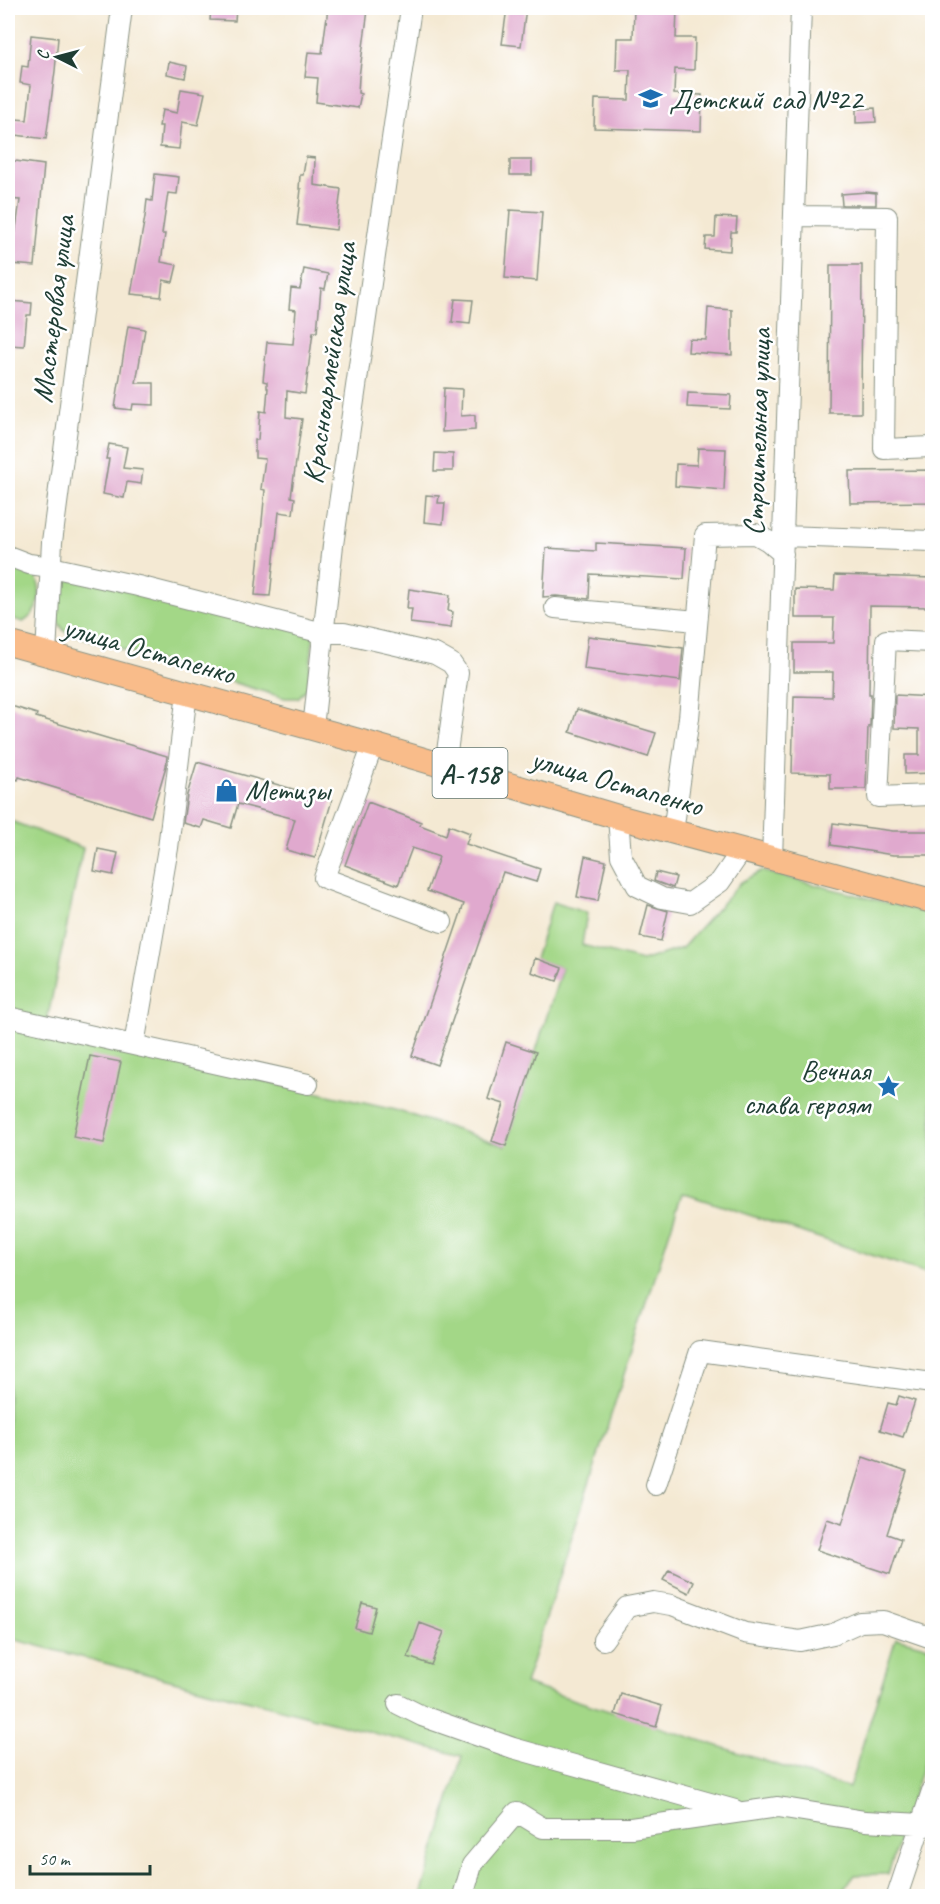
<svg xmlns="http://www.w3.org/2000/svg" width="940" height="1904" font-family="Caveat,sans-serif">
	<rect width="100%" height="100%" fill="#fff"/>
	<filter id="ink" filterUnits="userSpaceOnUse"><feTurbulence type="fractalNoise" baseFrequency=".0167" numOctaves="2"/><feDisplacementMap in="SourceGraphic" scale="12" xChannelSelector="R" yChannelSelector="G"/><feConvolveMatrix kernelMatrix="1 2 1 2 8 2 1 2 1" color-interpolation-filters="sRGB"/></filter>
	<filter id="wash" filterUnits="userSpaceOnUse"><feTurbulence type="fractalNoise" baseFrequency=".008" numOctaves="4" result="noise"/><feDisplacementMap in="SourceGraphic" scale="24" xChannelSelector="R" yChannelSelector="G"/><feGaussianBlur stdDeviation="1.35" result="paint"/><feColorMatrix in="noise" values="0 0 0 0 0 0 0 0 0 0 0 0 0 0 0 0 0 1.4 0 .05"/><feComposite in="paint" operator="in"/></filter>
	<g filter="url(#wash)">
		<rect width="100%" height="100%" fill="#f4e9d3"/>
		<path fill="#a3d787" stroke="#618a5e" stroke-width="1.5" d="M 8,556 C 15,561 30,567 35,575 C 44,591 39,613 23,622 L 8,617 Z
			M 51,567 L 314,631 L 308,687 L 298,698 L 285,698 L 65,632 L 57,621 Z
			M 8,820 L 83,848 L 46,1026 L 8,1017 Z
			M 761,871 L 932,914 L 932,1275 L 682,1193 L 525,1684 L 849,1788 L 896,1638 L 932,1648 L 932,1736 L 888,1874 L 854,1875 L 839,1896 L 421,1896 L 462,1756 L 8,1638 L 8,1023 L 395,1110 L 506,1146 L 562,968 L 535,959 L 553,902 L 587,913 L 582,945 L 642,961 L 682,948 L 741,882 Z"/>
		<g id="blocks">
			<path fill="#e0a9ce" d="M 211,8 L 236,8 L 235,21 L 210,20 Z
				M 328,8 L 368,10 L 359,77 L 358,93 L 361,94 L 358,108 L 316,102 L 318,78 L 305,77 L 308,52 L 322,53 Z
				M 507,8 L 526,8 L 521,46 L 502,44 Z
				M 634,8 L 677,8 L 676,38 L 695,38 L 694,70 L 675,69 L 674,94 L 702,95 L 701,131 L 594,128 L 595,99 L 629,100 L 630,70 L 616,70 L 617,38 L 633,38 Z
				M 31,35 L 58,38 L 55,71 L 46,139 L 8,134 L 8,120 L 16,121 L 16,119 L 27,120 L 31,85 L 20,83 L 22,66 L 28,67 Z
				M 169,62 L 187,66 L 185,78 L 167,74 Z
				M 181,89 L 205,93 L 198,125 L 182,122 L 179,149 L 160,147 L 162,126 L 159,126 L 162,110 L 177,113 Z
				M 875,108 L 876,122 L 856,123 L 856,109 Z
				M 306,157 L 315,158 L 314,185 L 341,189 L 336,230 L 297,225 L 301,189 L 299,189 L 300,175 L 303,175 Z
				M 8,160 L 44,165 L 35,266 L 11,264 L 20,200 L 8,199 Z
				M 510,160 L 532,160 L 532,175 L 510,175 Z
				M 155,174 L 179,177 L 177,194 L 168,193 L 162,234 L 165,234 L 161,262 L 177,265 L 173,282 L 163,280 L 161,297 L 131,294 L 145,217 L 147,200 L 152,201 Z
				M 867,192 L 876,193 L 876,205 L 842,205 L 841,194 Z
				M 510,210 L 542,212 L 537,281 L 505,278 Z
				M 716,217 L 737,218 L 736,232 L 731,232 L 730,251 L 705,249 L 706,237 L 715,237 Z
				M 830,265 L 862,265 L 861,413 L 829,413 Z
				M 304,269 L 328,274 L 325,289 L 321,288 L 317,332 L 313,332 L 305,394 L 287,391 L 286,417 L 302,419 L 291,497 L 295,498 L 293,514 L 279,512 L 270,596 L 255,595 L 265,490 L 261,489 L 265,459 L 255,458 L 255,440 L 258,440 L 260,411 L 266,412 L 268,388 L 267,388 L 267,382 L 263,381 L 267,342 L 293,344 L 296,310 L 289,309 L 291,288 L 300,289 Z
				M 455,299 L 473,300 L 470,324 L 452,322 Z
				M 10,301 L 32,303 L 31,315 L 27,315 L 24,346 L 8,345 L 8,303 Z
				M 708,308 L 732,310 L 732,355 L 688,352 L 689,339 L 706,340 Z
				M 128,326 L 145,329 L 136,383 L 154,383 L 154,405 L 133,404 L 132,410 L 115,408 Z
				M 444,388 L 462,389 L 461,416 L 475,415 L 475,430 L 442,432 Z
				M 688,393 L 731,395 L 730,409 L 687,407 Z
				M 109,444 L 127,447 L 123,468 L 143,470 L 141,484 L 127,482 L 124,498 L 103,494 L 109,459 L 106,459 Z
				M 698,448 L 726,449 L 724,490 L 675,486 L 676,464 L 697,465 Z
				M 435,453 L 453,454 L 453,471 L 434,471 Z
				M 933,470 L 933,502 L 850,503 L 849,471 Z
				M 426,495 L 439,496 L 438,503 L 445,503 L 443,524 L 424,522 Z
				M 596,543 L 686,548 L 684,579 L 590,574 L 589,599 L 556,596 L 543,597 L 546,548 L 596,551 Z
				M 835,575 L 933,578 L 933,607 L 870,606 L 869,694 L 871,694 L 870,726 L 868,726 L 866,789 L 830,789 L 830,774 L 792,773 L 794,696 L 832,697 L 833,672 L 794,672 L 794,643 L 833,643 L 834,618 L 795,618 L 795,589 L 834,590 Z
				M 409,589 L 450,595 L 448,611 L 453,612 L 451,628 L 410,623 L 412,609 L 407,609 Z
				M 588,636 L 683,648 L 680,681 L 584,669 Z
				M 895,695 L 933,697 L 933,773 L 905,774 L 905,755 L 919,755 L 919,729 L 894,728 Z
				M 8,705 L 37,714 L 36,717 L 167,756 L 166,766 L 151,817 L 19,777 L 18,780 L 8,776 Z
				M 577,709 L 656,733 L 648,757 L 570,732 Z
				M 197,762 L 332,800 L 315,858 L 286,850 L 295,819 L 238,804 L 231,828 L 204,820 L 201,828 L 183,823 L 187,795 Z
				M 368,802 L 421,822 L 420,825 L 446,835 L 449,825 L 470,833 L 466,844 L 540,869 L 536,882 L 503,872 L 437,1065 L 412,1056 L 464,904 L 427,891 L 439,857 L 412,848 L 398,885 L 345,865 Z
				M 833,823 L 893,831 L 933,831 L 933,855 L 893,855 L 831,845 Z
				M 98,849 L 118,853 L 113,875 L 94,871 Z
				M 585,856 L 606,861 L 598,901 L 577,897 Z
				M 656,872 L 676,877 L 673,888 L 654,881 Z
				M 648,905 L 668,911 L 661,941 L 640,937 Z
				M 535,958 L 562,968 L 557,981 L 531,972 Z
				M 506,1042 L 536,1052 L 506,1146 L 492,1141 L 504,1104 L 488,1099 Z
				M 90,1056 L 121,1062 L 104,1143 L 73,1137 Z
				M 899,1396 L 915,1401 L 903,1437 L 880,1430 L 888,1403 L 896,1405 Z
				M 863,1457 L 907,1472 L 887,1534 L 901,1539 L 890,1574 L 817,1550 L 827,1519 L 842,1524 Z
				M 669,1570 L 694,1582 L 689,1593 L 663,1580 Z
				M 362,1603 L 376,1607 L 369,1632 L 355,1628 Z
				M 420,1623 L 444,1632 L 431,1665 L 408,1657 Z
				M 621,1694 L 662,1706 L 656,1727 L 615,1714 Z"/>
		</g>
	</g>
	<g filter="url(#ink)">
		<use href="#blocks" fill-opacity="0" stroke="#8a9384" stroke-width="1.5"/>
		<g fill="none" stroke-linecap="round" stroke-linejoin="round">
			<defs>
				<path id="minor" d="M 794,216 L 887,217 L 884,449 L 932,447
					M 783,536 L 932,541
					M 8,556 L 29,564 L 51,567 L 138,586 L 323,633 L 344,633 L 435,654 L 451,663 L 458,673 L 445,766
					M 555,608 L 697,621
					M 932,642 L 886,640 L 878,797 L 932,795
					M 46,654 L 52,542 L 122,8
					M 313,728 L 333,545 L 411,8
					M 373,745 L 324,878 L 442,922
					M 618,817 L 621,856 L 637,886 L 662,898 L 690,903 L 720,882 L 742,850
					M 673,832 L 689,718 L 705,535 L 756,534 L 768,541 L 783,554
					M 772,859 L 801,8
					M 8,1017 L 308,1084
					M 134,1045 L 168,848 L 187,693
					M 656,1485 L 700,1351 L 932,1383
					M 603,1640 L 627,1607 L 653,1602 L 672,1605 L 745,1633 L 800,1641 L 833,1634 L 860,1622 L 883,1621 L 932,1638
					M 398,1704 L 422,1716 L 513,1748 L 735,1810
					M 463,1896 L 472,1865 L 517,1812 L 543,1828 L 631,1828 L 778,1807 L 865,1821 L 922,1824 L 932,1826
					M 897,1896 L 932,1791"/>
				<path id="major" d="M 8,643 L 373,745 L 618,817 L 932,901"/>
			</defs>
			<use href="#minor" stroke="#8a9384" stroke-width="22"/>
			<use href="#major" stroke="#8a9384" stroke-width="26"/>
			<use href="#minor" stroke="#fff" stroke-width="20"/>
			<use href="#major" stroke="#f9bc8a" stroke-width="24"/>
		</g>
	</g>
	<defs>
		<symbol id="school-bare" viewBox="-9 -9 18 18"><path d="M0-5L7-2L0 1L-7-2ZM-4 1L0 2.5L4 1V4Q0 6-4 4Z" fill="#1f6fb2" stroke="#fff" stroke-width="2.5" paint-order="stroke"/></symbol>
		<symbol id="shop-bare" viewBox="-9 -9 18 18"><path d="M-5-2.5h2.3a2.7 3.5 0 0 1 5.4 0H5L5.5 6h-11ZM-1.5-2.5h3a1.5 2.3 0 0 0-3 0Z" fill="#1f6fb2" stroke="#fff" stroke-width="2.5" paint-order="stroke"/></symbol>
		<symbol id="sight-bare" viewBox="-9 -9 18 18"><path d="M0-6L1.8-2.2L6-1.7L2.9 1.2L3.7 5.4L0 3.3L-3.7 5.4L-2.9 1.2L-6-1.7L-1.8-2.2Z" fill="#1f6fb2" stroke="#fff" stroke-width="2.5" paint-order="stroke"/></symbol>
	</defs>
	<g fill-rule="evenodd">
		<use href="#school-bare" x="634" y="82" width="33" height="33"/>
		<use href="#shop-bare" x="210" y="774" width="33" height="33"/>
		<use href="#sight-bare" x="872" y="1070" width="33" height="33"/>
	</g>
	<g text-anchor="middle" dominant-baseline="central" stroke-width="5" stroke-linejoin="round" paint-order="stroke">
		<rect fill="#fff" stroke="#627771" stroke-width="1.5" x="432.5" y="748" width="75" height="50" rx="4.5"/>
		<g font-size="28" font-weight="bold" fill="#1f3d34">
			<text x="470" y="773">А-158</text>
		</g>
		<g font-size="30" fill="#1f3d34" stroke="#fff" text-anchor="start">
			<text x="669" y="99">Детский сад №22</text>
			<text x="245" y="790">Метизы</text>
			<text x="870" y="1070" text-anchor="end">Вечная<tspan x="870" dy="34">слава героям</tspan></text>
		</g>
		<g font-size="30" fill="#1f3d34" stroke="#fff">
			<text transform="translate(53 309) rotate(-83)">Мастеровая улица</text>
			<text transform="translate(329 363) rotate(-82)">Красноармейская улица</text>
			<text transform="translate(757 432) rotate(-88)">Строительная улица</text>
			<text transform="translate(149 650) rotate(16)">улица Остапенко</text>
			<text transform="translate(617 782) rotate(16)">улица Остапенко</text>
		</g>
	</g>
	<rect width="940" height="1904" fill="none" stroke="#fff" stroke-width="30"/>
	<g transform="translate(57 57) rotate(276)" stroke="#ffffff" stroke-width="4.5" paint-order="stroke">
	<path d="M0-4.5L10 22L0 15L-10 22Z" fill="#1f3d34"/>
	<text y="-9" font-size="16" font-weight="bold" text-anchor="middle" fill="#1f3d34">С</text>
	</g>
	<path d="M30 1865v9h120v-9" fill="none" stroke="#1f3d34" stroke-width="3"/>
	<text x="39" y="1865" font-size="18" fill="#1f3d34" stroke="#ffffff" stroke-width="4.5" paint-order="stroke">50 m</text>
</svg>
